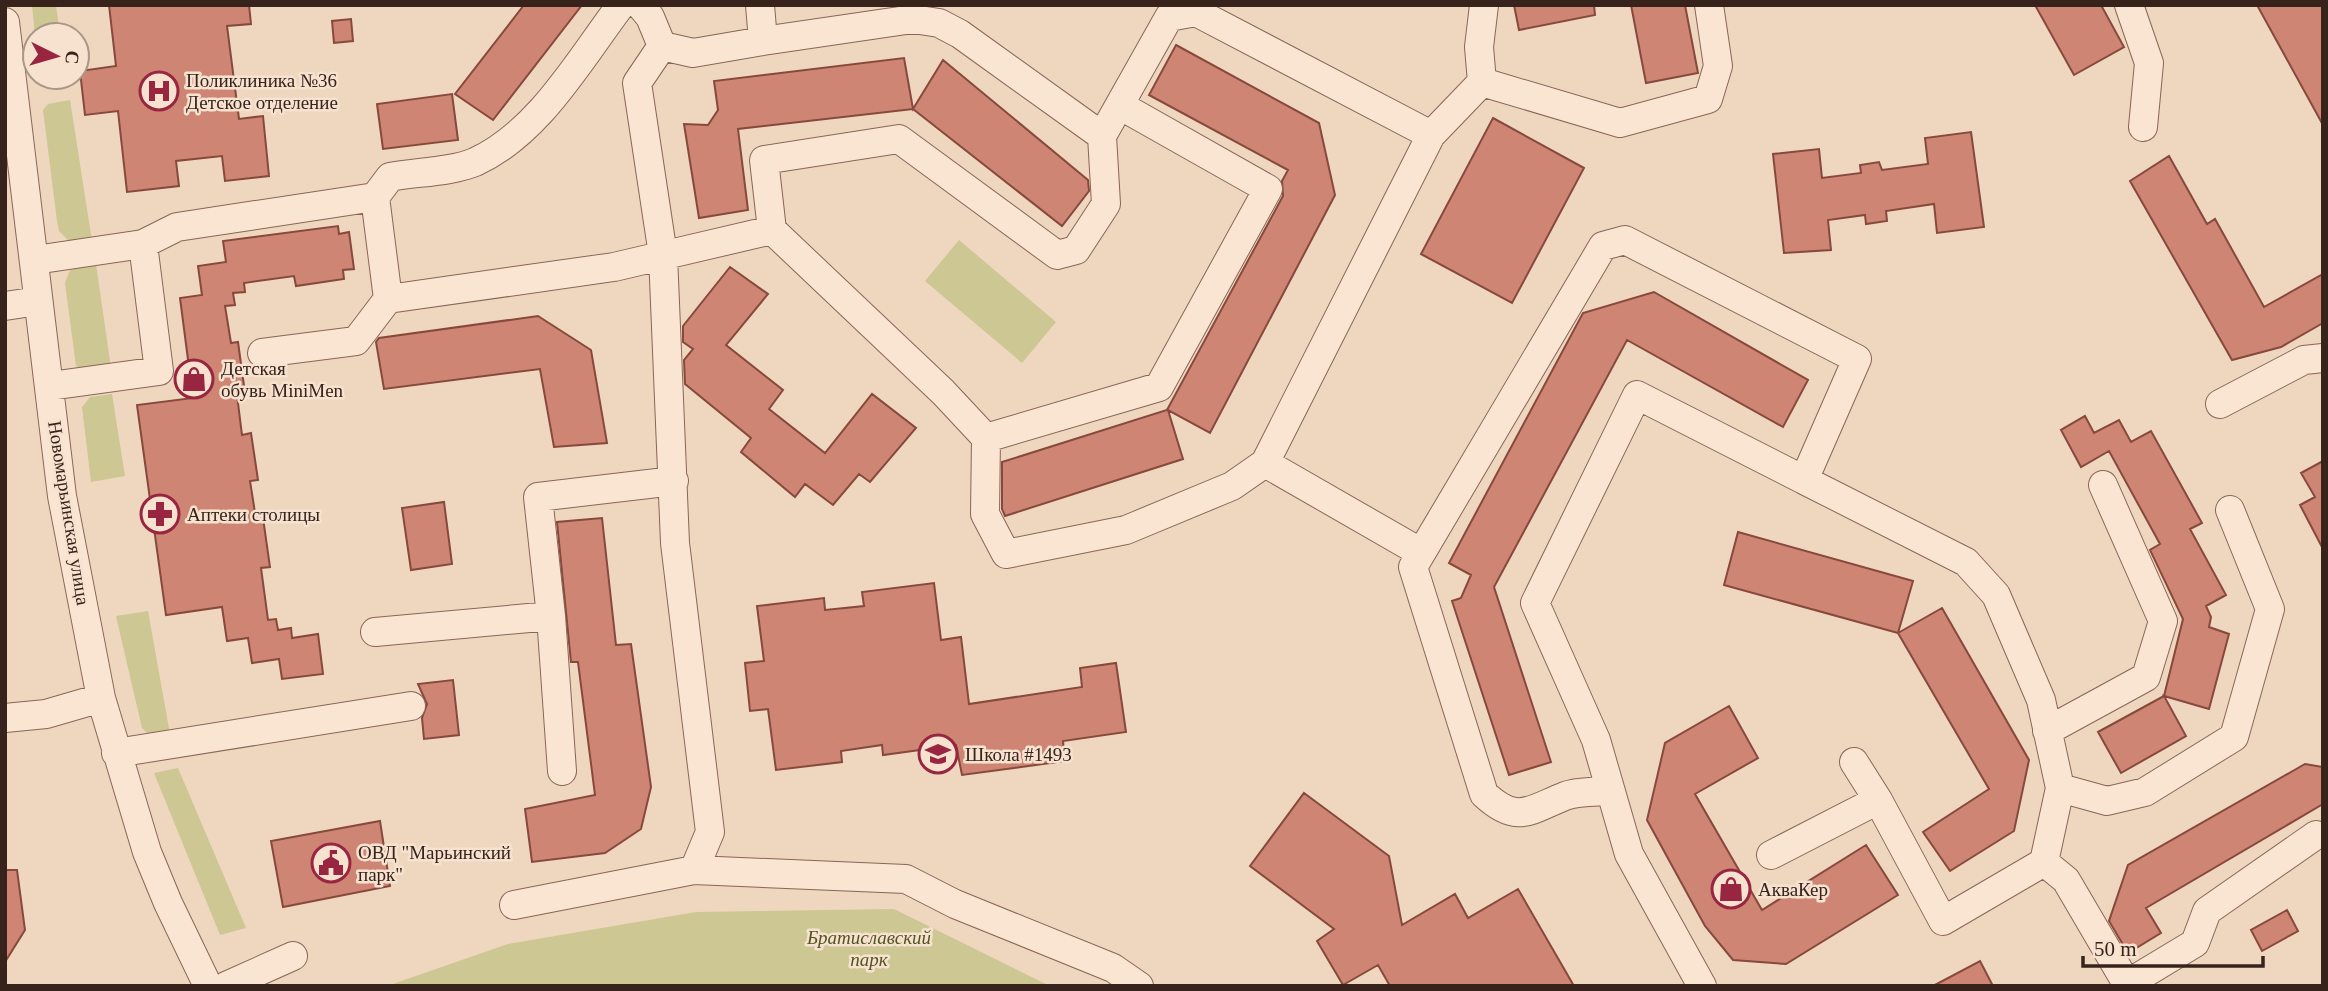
<svg xmlns="http://www.w3.org/2000/svg" width="2328" height="991" font-family="Georgia,serif">
	<rect width="100%" height="100%" fill="#efd6bf"/>
	<path fill="#cdc793" d="M 32,5 L 56,5 L 60,35 L 35,35 Z
		M 70,100 L 92,241 L 68,240 L 59,231 L 57,221 L 43,110 L 48,104 Z
		M 959,240 L 1056,322 L 1022,363 L 925,281 Z
		M 96,264 L 111,368 L 83,370 L 76,366 L 65,283 L 70,270 Z
		M 112,394 L 125,476 L 91,482 L 82,407 L 90,397 Z
		M 148,611 L 170,734 L 148,734 L 142,728 L 116,616 Z
		M 178,768 L 246,928 L 220,935 L 154,773 Z
		M 894,909 L 1050,986 L 387,986 L 508,944 L 696,912 Z"/>
	<path fill="#ce8574" stroke="#87493c" stroke-width="2" d="M 109,5 L 249,5 L 251,24 L 227,26 L 239,119 L 263,116 L 269,176 L 225,181 L 222,156 L 176,161 L 179,186 L 127,192 L 118,111 L 85,115 L 80,71 L 116,66 Z
		M 524,5 L 582,5 L 493,120 L 455,94 Z
		M 1514,5 L 1594,5 L 1595,15 L 1519,30 Z
		M 1631,5 L 1685,5 L 1698,73 L 1646,83 Z
		M 2035,5 L 2101,5 L 2124,47 L 2074,75 Z
		M 2257,5 L 2323,5 L 2323,125 Z
		M 351,19 L 353,41 L 334,43 L 332,21 Z
		M 1176,45 L 1319,123 L 1335,195 L 1210,433 L 1168,410 L 1183,459 L 1005,516 L 1002,509 L 1002,462 L 1167,410 L 1283,196 L 1282,181 L 1288,170 L 1149,95 Z
		M 904,58 L 913,109 L 943,60 L 1088,180 L 1089,191 L 1062,226 L 913,109 L 738,129 L 748,210 L 699,218 L 684,124 L 708,125 L 718,110 L 714,81 Z
		M 452,94 L 458,140 L 383,149 L 377,104 Z
		M 1493,118 L 1584,168 L 1512,303 L 1421,254 Z
		M 1971,132 L 1984,227 L 1937,233 L 1934,204 L 1886,211 L 1887,221 L 1866,224 L 1865,215 L 1828,220 L 1831,250 L 1784,253 L 1773,154 L 1819,149 L 1822,178 L 1861,173 L 1860,165 L 1879,162 L 1882,170 L 1928,164 L 1925,138 Z
		M 2169,156 L 2207,224 L 2215,219 L 2264,307 L 2323,274 L 2323,323 L 2281,347 L 2232,360 L 2130,181 Z
		M 338,226 L 339,234 L 349,232 L 354,269 L 343,270 L 344,279 L 296,286 L 294,276 L 244,283 L 245,292 L 233,293 L 235,305 L 225,306 L 231,343 L 238,342 L 245,393 L 237,395 L 242,435 L 251,433 L 258,480 L 250,481 L 256,519 L 263,518 L 270,567 L 261,568 L 268,620 L 276,619 L 278,630 L 291,628 L 292,638 L 318,634 L 323,674 L 282,679 L 279,659 L 252,663 L 248,638 L 227,641 L 222,607 L 166,615 L 137,405 L 193,398 L 180,298 L 202,295 L 198,266 L 226,262 L 223,241 Z
		M 730,267 L 768,294 L 726,345 L 783,390 L 769,409 L 825,453 L 872,394 L 916,428 L 870,482 L 859,474 L 833,505 L 805,484 L 795,497 L 741,452 L 751,438 L 685,384 L 684,360 L 693,349 L 683,342 L 683,326 Z
		M 1654,292 L 1808,380 L 1783,427 L 1627,340 L 1494,587 L 1551,762 L 1509,775 L 1452,601 L 1461,598 L 1471,575 L 1449,563 L 1583,313 Z
		M 538,316 L 591,350 L 607,443 L 554,447 L 540,369 L 384,389 L 376,342 L 379,338 Z
		M 2085,416 L 2094,433 L 2119,420 L 2131,442 L 2151,431 L 2202,523 L 2190,529 L 2226,595 L 2206,606 L 2211,617 L 2209,627 L 2229,634 L 2209,709 L 2164,696 L 2186,736 L 2121,773 L 2098,732 L 2164,696 L 2183,619 L 2150,550 L 2160,544 L 2109,451 L 2081,467 L 2061,430 Z
		M 2323,461 L 2323,549 L 2300,505 L 2315,497 L 2301,473 Z
		M 444,502 L 452,564 L 411,570 L 402,508 Z
		M 602,518 L 616,645 L 631,644 L 651,787 L 641,829 L 605,853 L 532,862 L 525,809 L 595,795 L 578,662 L 571,662 L 557,522 Z
		M 1738,532 L 1913,581 L 1898,633 L 1724,585 Z
		M 934,583 L 941,640 L 961,637 L 969,704 L 1082,687 L 1080,668 L 1116,663 L 1126,732 L 1063,741 L 1065,761 L 962,775 L 956,745 L 883,755 L 882,745 L 841,751 L 842,762 L 776,770 L 768,709 L 750,711 L 745,663 L 764,661 L 757,606 L 824,598 L 825,610 L 864,606 L 862,592 Z
		M 1942,608 L 2029,760 L 2014,831 L 1950,871 L 1923,832 L 1989,789 L 1898,633 Z
		M 453,680 L 459,735 L 424,739 L 422,718 L 427,704 L 418,684 Z
		M 1729,706 L 1758,758 L 1695,794 L 1762,910 L 1866,845 L 1898,895 L 1786,964 L 1733,960 L 1705,926 L 1647,820 L 1665,743 Z
		M 2305,764 L 2323,767 L 2323,804 L 2146,908 L 2161,933 L 2128,953 L 2109,921 L 2128,865 Z
		M 1304,793 L 1389,856 L 1402,925 L 1455,894 L 1468,918 L 1518,889 L 1574,986 L 1390,986 L 1378,965 L 1343,985 L 1317,941 L 1334,929 L 1250,866 Z
		M 380,821 L 390,886 L 283,907 L 271,841 Z
		M 5,870 L 17,870 L 25,930 L 5,962 Z
		M 2287,910 L 2298,931 L 2262,951 L 2251,930 Z
		M 1980,961 L 1993,986 L 1933,986 Z"/>
	<g fill="none" stroke-linecap="round" stroke-linejoin="round">
		<defs>
			<path id="minor" d="M 640,5 L 650,17 L 662,46 L 693,53 L 763,41 L 760,5
				M 2129,5 L 2149,63 L 2143,127
				M 5,22 L 62,496 L 101,698 L 147,852 L 168,903 L 208,986
				M 763,41 L 913,19 L 939,23 L 960,34 L 1102,136 L 1169,17 L 1196,12 L 1431,135 L 1482,82 L 1479,47 L 1484,5
				M 662,46 L 637,83 L 663,255 L 675,543 L 710,832 L 694,870
				M 1482,82 L 1620,123 L 1708,99 L 1718,66 L 1709,5
				M 772,230 L 764,160 L 899,139 L 1057,255 L 1076,250 L 1106,204 L 1102,136
				M 35,260 L 143,244 L 177,227 L 375,197 L 390,177 C 416,172 451,172 475,162 C 539,133 580,59 621,5
				M 388,299 L 614,267 L 772,230 L 943,392 L 986,438 L 1159,387 L 1268,189 L 1121,106
				M 5,306 L 38,301
				M 262,353 L 356,341 L 388,299 L 375,197
				M 50,386 L 159,371 L 143,244
				M 2220,404 L 2304,360 L 2323,358
				M 986,438 L 985,514 L 1006,554 L 1126,530 L 1232,486 L 1265,463 L 1431,135
				M 1265,463 L 1420,552
				M 375,632 L 551,616
				M 5,718 L 46,714 L 101,698
				M 2047,731 L 2146,677 L 2163,621 L 2103,485
				M 116,753 L 411,706
				M 1854,762 L 1878,800 L 1943,921 L 2044,862 L 2060,788
				M 562,771 L 551,616 L 538,497 L 674,481
				M 1610,791 C 1596,792 1578,791 1565,796 C 1530,810 1517,825 1484,794 L 1413,567 L 1603,246 L 1625,240 L 1857,359 L 1804,480 L 1966,562 L 1996,595 L 2041,700 L 2060,788 L 2107,801 L 2145,792 L 2234,737 L 2270,609 L 2230,510
				M 1771,855 L 1878,800
				M 2044,862 L 2066,880 L 2127,984 L 2195,943 L 2207,911 L 2316,835
				M 514,905 L 694,870 L 906,879 L 955,904 L 1113,968 L 1139,986
				M 226,986 L 293,956
				M 1702,986 L 1629,854 L 1596,740 L 1535,603 L 1637,395 L 1804,480"/>
		</defs>
		<use href="#minor" stroke="#886657" stroke-width="30"/>
		<use href="#minor" stroke="#f9e5d2" stroke-width="28"/>
	</g>
	<defs>
		<symbol id="hospital-ring" viewBox="-11 -11 22 22"><circle r="9.5" fill="#f6e2cf" stroke="#982640" stroke-width="1.5"/><path d="M-5-5h3v3.5h4V-5h3V5h-3V1.5h-4V5h-3Z" fill="#982640"/></symbol>
		<symbol id="shop-ring" viewBox="-11 -11 22 22"><circle r="9.5" fill="#f6e2cf" stroke="#982640" stroke-width="1.5"/><path d="M-5-2.5h2.3a2.7 3.5 0 0 1 5.4 0H5L5.5 6h-11ZM-1.5-2.5h3a1.5 2.3 0 0 0-3 0Z" fill="#982640"/></symbol>
		<symbol id="pharmacy-ring" viewBox="-11 -11 22 22"><circle r="9.5" fill="#f6e2cf" stroke="#982640" stroke-width="1.5"/><path d="M-2-6h4v4h4v4h-4v4h-4v-4h-4v-4h4Z" fill="#982640"/></symbol>
		<symbol id="school-ring" viewBox="-11 -11 22 22"><circle r="9.5" fill="#f6e2cf" stroke="#982640" stroke-width="1.5"/><path d="M0-5L7-2L0 1L-7-2ZM-4 1L0 2.5L4 1V4Q0 6-4 4Z" fill="#982640"/></symbol>
		<symbol id="civic-ring" viewBox="-11 -11 22 22"><circle r="9.5" fill="#f6e2cf" stroke="#982640" stroke-width="1.5"/><path d="M-.6-6.5H3V-4.5H.6V-3L4-1V1h2V6H-6V1h2V-1L-.6-3ZM-1.2 2.5V6h2.4V2.5Z" fill="#982640"/></symbol>
	</defs>
	<g fill-rule="evenodd">
		<use href="#hospital-ring" x="137" y="69" width="44" height="44"/>
		<use href="#shop-ring" x="172" y="357" width="44" height="44"/>
		<use href="#pharmacy-ring" x="138" y="492" width="44" height="44"/>
		<use href="#school-ring" x="916" y="732" width="44" height="44"/>
		<use href="#civic-ring" x="309" y="841" width="44" height="44"/>
		<use href="#shop-ring" x="1709" y="867" width="44" height="44"/>
	</g>
	<g text-anchor="middle" dominant-baseline="central" stroke-width="5" stroke-linejoin="round" paint-order="stroke">
		<g font-size="19" fill="#37231c" stroke="#f6e2cf" text-anchor="start">
			<text x="186" y="80">Поликлиника №36<tspan x="186" dy="22">Детское отделение</tspan></text>
			<text x="221" y="368">Детская<tspan x="221" dy="22">обувь MiniMen</tspan></text>
			<text x="187" y="514">Аптеки столицы</text>
			<text x="965" y="754">Школа #1493</text>
			<text x="358" y="852">ОВД "Марьинский<tspan x="358" dy="22">парк"</tspan></text>
			<text x="1758" y="889">АкваКер</text>
		</g>
		<g font-size="19" fill="#37231c" stroke="#f6e2cf">
			<text transform="translate(69 513) rotate(81)">Новомарьинская улица</text>
		</g>
		<g font-size="19" font-style="italic" fill="#525422" stroke="#f6e2cf">
			<text x="869" y="937">Братиславский<tspan x="869" dy="22">парк</tspan></text>
		</g>
	</g>
	<rect width="2328" height="991" fill="none" stroke="#37231c" stroke-width="14"/>
	<g transform="translate(56 56) rotate(95)"><circle r="33" fill="#f6e2cf" stroke="#aa9687" stroke-width="2"/>
	<path d="M0-5L12 26L0 18L-12 26Z" fill="#982640"/>
	<text y="-10" font-size="19" font-weight="bold" text-anchor="middle" fill="#37231c">С</text>
	</g>
	<path d="M2083 956v10h180v-10" fill="none" stroke="#37231c" stroke-width="3.5"/>
	<text x="2094" y="956" font-size="21" fill="#37231c" stroke="#f6e2cf" stroke-width="5" paint-order="stroke">50 m</text>
</svg>
